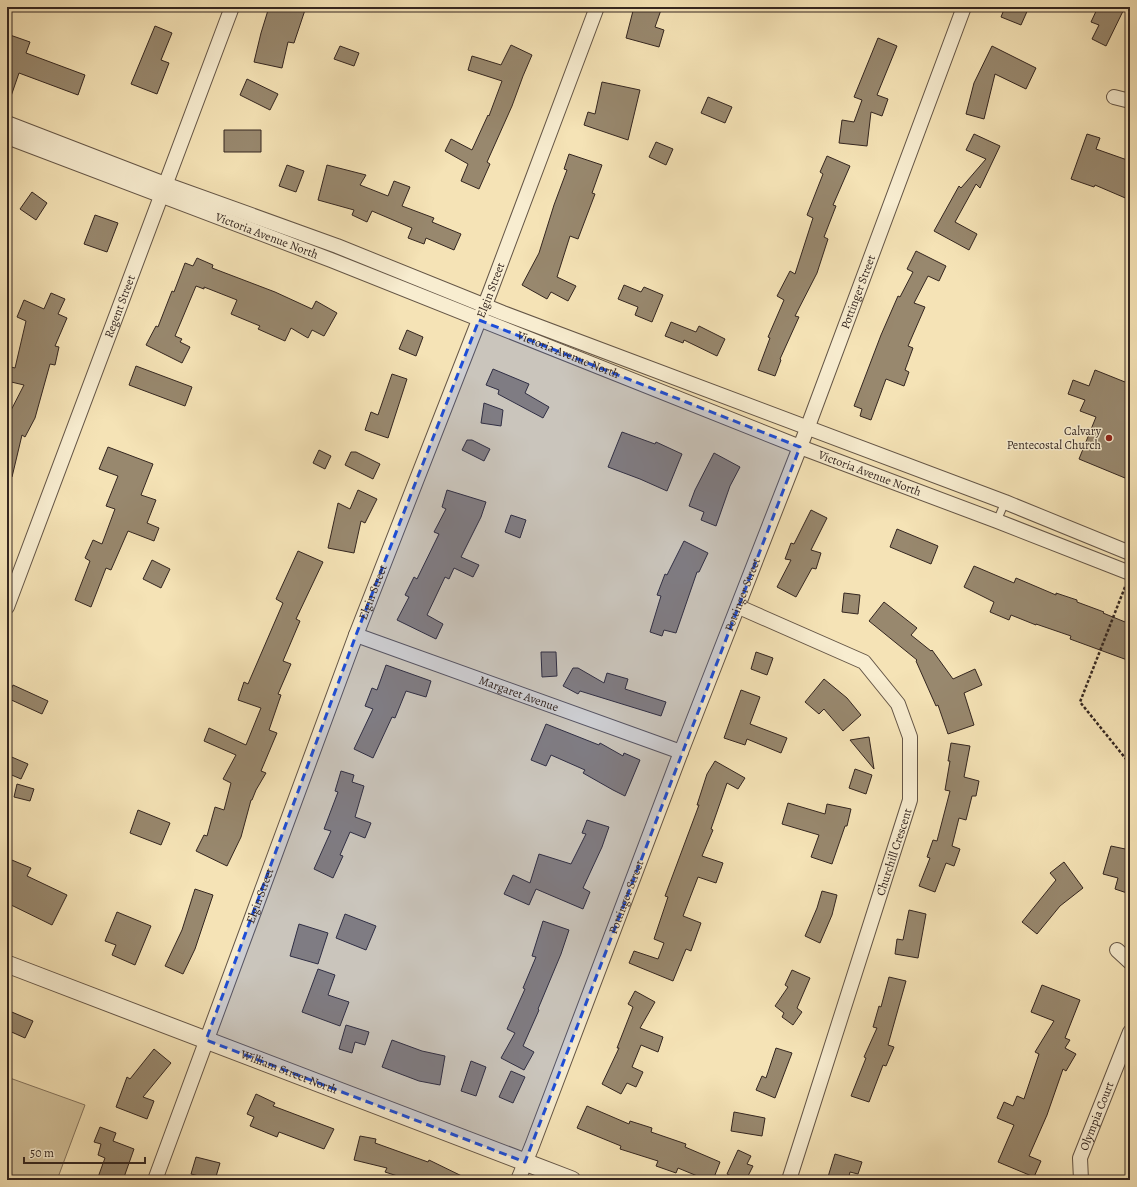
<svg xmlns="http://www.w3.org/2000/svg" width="1137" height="1187" font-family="Alegreya,serif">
	<rect width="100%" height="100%" fill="#f5e3b6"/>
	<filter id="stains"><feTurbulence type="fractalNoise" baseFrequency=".005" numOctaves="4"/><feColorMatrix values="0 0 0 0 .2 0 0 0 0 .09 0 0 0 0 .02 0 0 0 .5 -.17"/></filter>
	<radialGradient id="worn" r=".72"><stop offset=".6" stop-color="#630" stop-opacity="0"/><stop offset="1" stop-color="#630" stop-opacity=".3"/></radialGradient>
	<path fill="#d4c39c" stroke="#84745e" d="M 7,1077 L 85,1105 L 57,1180 L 7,1180 Z"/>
	<path fill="#98886e" stroke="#342620" d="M 269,7 L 306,7 L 294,43 L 288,42 L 282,68 L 254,62 L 261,33 Z
		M 634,7 L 662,7 L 655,27 L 664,30 L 659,47 L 626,38 Z
		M 1005,7 L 1029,7 L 1021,25 L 1001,17 Z
		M 1098,7 L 1125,7 L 1106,46 L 1092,39 L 1099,25 L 1091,22 Z
		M 155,26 L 172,33 L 161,60 L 169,63 L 157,94 L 131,84 Z
		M 10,35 L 30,42 L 26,53 L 85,75 L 78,95 L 19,73 L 9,102 L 7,102 L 7,46 Z
		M 878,38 L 897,46 L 877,95 L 888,99 L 882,116 L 871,112 L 867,146 L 839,143 L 842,120 L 854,122 L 862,100 L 854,97 Z
		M 511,45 L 532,55 L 523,76 L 512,106 L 487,162 L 490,164 L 479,189 L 461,181 L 468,164 L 445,151 L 451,139 L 472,150 L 488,115 L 489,116 L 502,81 L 468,70 L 472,56 L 501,65 Z
		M 340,46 L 359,53 L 354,66 L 334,59 Z
		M 992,46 L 1036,68 L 1026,89 L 995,74 L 984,119 L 966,114 L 974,83 Z
		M 247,79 L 278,94 L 270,110 L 240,95 Z
		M 602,82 L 640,90 L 628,140 L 584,125 L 588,112 L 595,114 Z
		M 708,97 L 732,107 L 725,123 L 701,113 Z
		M 224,130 L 261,130 L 261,152 L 224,152 Z
		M 974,134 L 1000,146 L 980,188 L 976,184 L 955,222 L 977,234 L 969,250 L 934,231 L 959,186 L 961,188 L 986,159 L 966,150 Z
		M 1087,134 L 1100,138 L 1096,149 L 1130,161 L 1130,200 L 1095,185 L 1094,187 L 1071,179 Z
		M 656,142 L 673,149 L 666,165 L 649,157 Z
		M 569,154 L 602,165 L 592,193 L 595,194 L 578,239 L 570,236 L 557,277 L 576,286 L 568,301 L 551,292 L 547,299 L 522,285 L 539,253 L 554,205 L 567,170 L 564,169 Z
		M 827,156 L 850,166 L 833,205 L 836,206 L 824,237 L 828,239 L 817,273 L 795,316 L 799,317 L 780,359 L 781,360 L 775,376 L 758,370 L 770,338 L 768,337 L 784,300 L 777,296 L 790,271 L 795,274 L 813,218 L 807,215 L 823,174 L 820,172 Z
		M 287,165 L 304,171 L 296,192 L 279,186 Z
		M 327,165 L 366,175 L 360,185 L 388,196 L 394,181 L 410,187 L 402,206 L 434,218 L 432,222 L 461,234 L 454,250 L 426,238 L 424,244 L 408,238 L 412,228 L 372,211 L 367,222 L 352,215 L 354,210 L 318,200 Z
		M 32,192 L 47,203 L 36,220 L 20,209 Z
		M 95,215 L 118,223 L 107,252 L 84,244 Z
		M 916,251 L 946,266 L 939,281 L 928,276 L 914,303 L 925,307 L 908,346 L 913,348 L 905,370 L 909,372 L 904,386 L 886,379 L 871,420 L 860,416 L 862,409 L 854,406 L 881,335 L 898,296 L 900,297 L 913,272 L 907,269 Z
		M 197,258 L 213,265 L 212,268 L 275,292 L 312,309 L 316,301 L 337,313 L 324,336 L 312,330 L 308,338 L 291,328 L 285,341 L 258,329 L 260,326 L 231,314 L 237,300 L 204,287 L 204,289 L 196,286 L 175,336 L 182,339 L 180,342 L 190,347 L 182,363 L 146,345 L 156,326 L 158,327 L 172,291 L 174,292 L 185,263 L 193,266 Z
		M 624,285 L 641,292 L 644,287 L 663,295 L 652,322 L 635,315 L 638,307 L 618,299 Z
		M 51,293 L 65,299 L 58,314 L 67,318 L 55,346 L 59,347 L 55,365 L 50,364 L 35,418 L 25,437 L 22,435 L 12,477 L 7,476 L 7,418 L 24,385 L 7,381 L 7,366 L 15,368 L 26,321 L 17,317 L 24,300 L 44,309 Z
		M 671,322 L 696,332 L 699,326 L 725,339 L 717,356 L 684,340 L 683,343 L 665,336 Z
		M 407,330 L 423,337 L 416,356 L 399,349 Z
		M 136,366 L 192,387 L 185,406 L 129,385 Z
		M 493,369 L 529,384 L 525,393 L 549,407 L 543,418 L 498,394 L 499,390 L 486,385 Z
		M 1095,370 L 1130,384 L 1130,465 L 1125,478 L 1079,459 L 1096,417 L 1080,411 L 1085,400 L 1068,394 L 1073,380 L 1089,386 Z
		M 392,374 L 407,379 L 388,438 L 365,430 L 371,412 L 378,415 Z
		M 484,403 L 503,410 L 501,426 L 481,423 Z
		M 622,432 L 655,444 L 656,442 L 682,454 L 667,491 L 640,479 L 608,467 Z
		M 467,440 L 472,440 L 490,449 L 484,461 L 462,450 Z
		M 108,447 L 153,464 L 141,495 L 156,500 L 147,523 L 159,528 L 154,541 L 128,531 L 111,570 L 106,568 L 91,607 L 75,600 L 90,561 L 85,558 L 93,540 L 102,544 L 115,509 L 106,506 L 118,476 L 99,469 Z
		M 319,450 L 331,456 L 325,469 L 313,463 Z
		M 351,452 L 356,452 L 380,464 L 373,479 L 345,465 Z
		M 714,453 L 740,467 L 730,486 L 716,526 L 701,520 L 704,512 L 689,506 L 695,490 Z
		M 358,490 L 377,499 L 365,523 L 361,521 L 354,553 L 328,548 L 338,503 L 350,509 Z
		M 447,490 L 486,502 L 481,517 L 461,557 L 479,565 L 473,577 L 454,568 L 449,579 L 445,577 L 427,615 L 443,624 L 436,639 L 397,620 L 409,597 L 405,595 L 414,577 L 417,579 L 439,534 L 434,532 L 446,509 L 442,507 Z
		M 811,510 L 827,518 L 811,550 L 821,553 L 816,569 L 812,568 L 796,597 L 777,587 L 791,560 L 785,559 L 791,543 L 794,544 Z
		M 511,515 L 526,520 L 520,538 L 505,532 Z
		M 897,529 L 938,546 L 931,564 L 890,547 Z
		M 684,541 L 708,553 L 699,572 L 697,572 L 676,633 L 664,630 L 662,636 L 650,632 L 661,596 L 657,595 L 665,574 L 667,575 Z
		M 298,551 L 323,562 L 296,619 L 300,621 L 283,661 L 291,664 L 278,694 L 281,695 L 269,730 L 277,733 L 261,771 L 266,773 L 256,790 L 252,800 L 251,800 L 241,837 L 227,866 L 196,851 L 204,835 L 207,836 L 215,807 L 224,810 L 231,783 L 223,779 L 236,755 L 204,741 L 209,728 L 246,745 L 261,708 L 238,700 L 244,682 L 248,684 L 283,603 L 276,599 Z
		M 152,560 L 170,569 L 161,588 L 143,579 Z
		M 974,566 L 1014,583 L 1016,578 L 1056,595 L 1056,593 L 1077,600 L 1077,602 L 1104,612 L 1103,613 L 1130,624 L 1130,661 L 1070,639 L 1071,636 L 1036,624 L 1036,625 L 1011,615 L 1009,620 L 990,612 L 994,602 L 964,587 Z
		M 844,593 L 860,595 L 858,614 L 842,612 Z
		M 884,602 L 917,628 L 911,635 L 931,651 L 932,650 L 953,679 L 975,669 L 982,685 L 964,693 L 974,725 L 948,734 L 938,705 L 936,706 L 916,661 L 917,660 L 869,621 Z
		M 541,652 L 556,652 L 557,676 L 542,677 Z
		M 756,652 L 773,658 L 767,675 L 751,669 Z
		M 386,665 L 431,681 L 426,697 L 406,691 L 395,718 L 392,717 L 373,758 L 354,749 L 373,709 L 365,706 L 372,688 L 377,690 Z
		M 573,668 L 578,668 L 604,683 L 607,673 L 628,679 L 625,689 L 666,702 L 661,716 L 580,691 L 578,694 L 563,686 Z
		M 824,679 L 847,698 L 861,715 L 843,731 L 824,709 L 819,714 L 805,702 Z
		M 13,685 L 48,701 L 42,714 L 7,698 Z
		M 741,690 L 760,697 L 750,724 L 787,738 L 781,753 L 747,739 L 745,745 L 724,738 Z
		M 546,724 L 599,745 L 600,743 L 623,756 L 624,753 L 640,760 L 625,796 L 613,790 L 583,773 L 585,770 L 551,755 L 546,766 L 531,760 Z
		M 869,737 L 874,769 L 850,740 Z
		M 951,743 L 970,746 L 964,777 L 979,781 L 976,796 L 972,796 L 966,820 L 959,818 L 952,846 L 960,849 L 954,866 L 946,863 L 935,892 L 919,886 L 930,858 L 927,857 L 933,840 L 937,841 L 950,791 L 945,790 L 950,761 L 948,761 Z
		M 7,755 L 28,764 L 21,779 L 7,773 Z
		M 715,761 L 745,778 L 738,789 L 727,783 L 711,829 L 713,830 L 702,856 L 723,863 L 716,883 L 698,877 L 683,916 L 701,923 L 691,951 L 686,949 L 673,981 L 629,963 L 634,951 L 658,959 L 664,943 L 654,939 L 668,897 L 665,896 L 699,805 L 697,805 L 707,774 Z
		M 855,769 L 872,775 L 866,794 L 849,788 Z
		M 341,771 L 354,775 L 352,782 L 364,786 L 355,817 L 371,823 L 365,838 L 350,832 L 340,855 L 343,856 L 333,878 L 314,869 L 331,831 L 324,829 L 338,792 L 335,791 Z
		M 17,784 L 34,789 L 30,801 L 14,797 Z
		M 788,803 L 825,814 L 827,804 L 851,809 L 847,826 L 845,826 L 832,864 L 811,857 L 819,835 L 782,824 Z
		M 138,810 L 170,823 L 161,845 L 130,833 Z
		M 587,820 L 609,827 L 602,847 L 583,888 L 590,892 L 583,909 L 536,889 L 529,905 L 504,894 L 513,875 L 530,883 L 539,854 L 571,864 L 586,834 L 582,833 Z
		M 1111,846 L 1130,850 L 1130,894 L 1115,889 L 1118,878 L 1103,874 Z
		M 7,858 L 31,868 L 27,876 L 67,895 L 52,925 L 7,903 Z
		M 1064,862 L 1083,888 L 1060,906 L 1037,934 L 1022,922 L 1056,880 L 1050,873 Z
		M 195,889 L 213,895 L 195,949 L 183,974 L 165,966 L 182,930 Z
		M 822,891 L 837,895 L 832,915 L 820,943 L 805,936 L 817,908 Z
		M 909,910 L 926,914 L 918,958 L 895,954 L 897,939 L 903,940 Z
		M 117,912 L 151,926 L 135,965 L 112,955 L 116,945 L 105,941 Z
		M 345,914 L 376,926 L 366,950 L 336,938 Z
		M 543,921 L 569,930 L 561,954 L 538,1009 L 539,1010 L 523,1046 L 534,1052 L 524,1070 L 501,1058 L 515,1033 L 507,1029 L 525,989 L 523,988 L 536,957 L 532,956 Z
		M 299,924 L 328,933 L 318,964 L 290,956 Z
		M 318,969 L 335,975 L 328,995 L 349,1002 L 340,1026 L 302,1012 Z
		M 792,970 L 810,978 L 797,1008 L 802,1012 L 793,1025 L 782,1017 L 784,1013 L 775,1006 L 788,987 L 785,985 Z
		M 889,977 L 906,981 L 888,1045 L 894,1047 L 886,1066 L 883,1065 L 869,1102 L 851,1096 L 866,1058 L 864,1057 L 877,1028 L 873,1027 L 879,1006 L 881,1007 Z
		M 1042,985 L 1080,1000 L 1065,1038 L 1070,1040 L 1065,1048 L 1076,1054 L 1066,1071 L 1063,1069 L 1047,1115 L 1029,1156 L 1041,1161 L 1034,1177 L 998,1162 L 1014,1125 L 997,1118 L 1004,1102 L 1013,1106 L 1017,1096 L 1024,1099 L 1039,1054 L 1035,1052 L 1054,1021 L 1031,1012 Z
		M 635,991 L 655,1002 L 640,1028 L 663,1037 L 658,1052 L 641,1045 L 632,1067 L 643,1072 L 636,1087 L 627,1083 L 621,1094 L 602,1084 L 619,1048 L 617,1048 L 633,1007 L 628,1004 Z
		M 7,1010 L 33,1021 L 25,1038 L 7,1030 Z
		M 346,1025 L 369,1032 L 365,1045 L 355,1042 L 352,1053 L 339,1049 Z
		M 392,1040 L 422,1051 L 445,1056 L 440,1085 L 419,1081 L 382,1067 Z
		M 776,1048 L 792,1053 L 775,1098 L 756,1090 L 762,1076 L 766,1078 Z
		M 154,1049 L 171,1063 L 143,1097 L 154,1101 L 147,1119 L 116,1107 L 127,1077 L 130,1079 Z
		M 471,1061 L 486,1067 L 476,1096 L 461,1091 Z
		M 511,1071 L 525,1077 L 513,1103 L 499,1097 Z
		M 256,1094 L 275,1103 L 273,1106 L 334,1129 L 324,1149 L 279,1132 L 277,1137 L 250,1126 L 254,1117 L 247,1114 Z
		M 587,1106 L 629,1124 L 630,1121 L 652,1128 L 651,1132 L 686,1144 L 685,1147 L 720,1162 L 713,1180 L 707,1180 L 678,1168 L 676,1173 L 656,1166 L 658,1161 L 620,1149 L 621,1146 L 577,1128 Z
		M 734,1112 L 765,1118 L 762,1136 L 731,1131 Z
		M 100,1127 L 116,1133 L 113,1141 L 134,1149 L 123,1180 L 97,1180 L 105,1158 L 98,1155 L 101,1144 L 94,1142 Z
		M 360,1136 L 376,1139 L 375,1143 L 428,1162 L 429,1160 L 470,1180 L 410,1180 L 385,1172 L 387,1168 L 354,1160 Z
		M 738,1150 L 751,1156 L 747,1164 L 753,1166 L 746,1180 L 739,1180 L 727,1174 Z
		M 835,1154 L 862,1162 L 858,1174 L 850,1172 L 848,1180 L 827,1180 Z
		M 196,1157 L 220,1163 L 215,1180 L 191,1174 Z"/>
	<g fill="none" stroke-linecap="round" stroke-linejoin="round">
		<defs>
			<path id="service" d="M 997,521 L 1005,502"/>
			<g id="minor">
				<path d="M 1114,97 L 1130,101"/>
				<path d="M 7,123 L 165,184 L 337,246 L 503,313 L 1005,502 L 1130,553"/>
				<path id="s1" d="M 7,137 L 331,260 L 800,447 L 997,521 L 1130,573"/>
				<path id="s2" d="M 7,607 L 232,7"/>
				<path d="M 739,607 L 864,662 L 898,704 L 910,737 L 910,800 L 789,1180"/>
				<path id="s3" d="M 356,635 L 681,752"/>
				<path d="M 1117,950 L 1130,962"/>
				<path id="s4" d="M 155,1180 L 356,635 L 490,292 L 597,7"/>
				<path id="s5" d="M 518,1180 L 532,1146 L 681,752 L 807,429 L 964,7"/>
				<path id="s6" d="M 1081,1180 L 1080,1158 L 1130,1032"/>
			</g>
			<g id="tertiary">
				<path id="s7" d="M 7,964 L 572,1180"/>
			</g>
		</defs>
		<use href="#service" stroke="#645546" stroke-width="9"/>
		<use href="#minor" stroke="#645546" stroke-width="16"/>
		<use href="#tertiary" stroke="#645546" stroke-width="19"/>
		<path stroke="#342620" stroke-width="2.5" stroke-dasharray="3 2" stroke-linecap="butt" d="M 1125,587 L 1080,702 L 1130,764
			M 7,1175 L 10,1180"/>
		<use href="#service" stroke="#f8edd0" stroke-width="7"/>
		<use href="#minor" stroke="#f8edd0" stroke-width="14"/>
		<use href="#tertiary" stroke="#f8edd0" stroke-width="17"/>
	</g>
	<path fill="#1d4ed8" fill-opacity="0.2" stroke="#1d4ed8" stroke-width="3" stroke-dasharray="8 5" stroke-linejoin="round" d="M 479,320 L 800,447 L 525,1162 L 206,1040 L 356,635 Z"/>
	<circle fill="#8f2418" stroke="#f8edd0" stroke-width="1.5" cx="1109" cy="438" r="4"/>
	<g text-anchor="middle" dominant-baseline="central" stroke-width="3" stroke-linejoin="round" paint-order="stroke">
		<g font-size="12" fill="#342620" stroke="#f8edd0">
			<text stroke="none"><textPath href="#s1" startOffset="278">Victoria Avenue North</textPath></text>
			<text stroke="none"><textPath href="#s4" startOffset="951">Elgin Street</textPath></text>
			<text stroke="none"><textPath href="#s5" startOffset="951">Pottinger Street</textPath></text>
			<text stroke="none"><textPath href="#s2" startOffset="321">Regent Street</textPath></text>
			<text stroke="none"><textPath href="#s1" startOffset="602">Victoria Avenue North</textPath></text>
			<text stroke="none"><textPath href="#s1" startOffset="926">Victoria Avenue North</textPath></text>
			<text stroke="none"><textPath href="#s4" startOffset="627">Elgin Street</textPath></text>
			<text stroke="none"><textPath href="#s5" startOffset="627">Pottinger Street</textPath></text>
			<text stroke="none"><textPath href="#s3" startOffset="173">Margaret Avenue</textPath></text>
			<text transform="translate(894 852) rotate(-72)">Churchill Crescent</text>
			<text stroke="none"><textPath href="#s4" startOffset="303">Elgin Street</textPath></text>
			<text stroke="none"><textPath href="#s5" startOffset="303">Pottinger Street</textPath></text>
			<text stroke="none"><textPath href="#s7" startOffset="302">William Street North</textPath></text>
			<text stroke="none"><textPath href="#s6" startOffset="67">Olympia Court</textPath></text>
		</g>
		<g font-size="12" fill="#342620" stroke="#f8edd0" text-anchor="end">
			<text x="1101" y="431">Calvary<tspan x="1101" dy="14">Pentecostal Church</tspan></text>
		</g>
	</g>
	<rect width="1137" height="1187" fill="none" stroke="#f5e3b6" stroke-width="24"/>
	<rect x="8" y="8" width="1121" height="1171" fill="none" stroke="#342620" stroke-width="2"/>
	<rect x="12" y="12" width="1113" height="1163" fill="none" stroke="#342620"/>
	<path d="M24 1157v6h121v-6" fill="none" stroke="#342620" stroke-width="2"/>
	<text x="30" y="1157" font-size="12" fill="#342620" stroke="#f8edd0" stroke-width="3" paint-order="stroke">50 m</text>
	<rect width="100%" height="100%" filter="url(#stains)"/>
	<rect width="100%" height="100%" fill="url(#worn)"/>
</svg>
